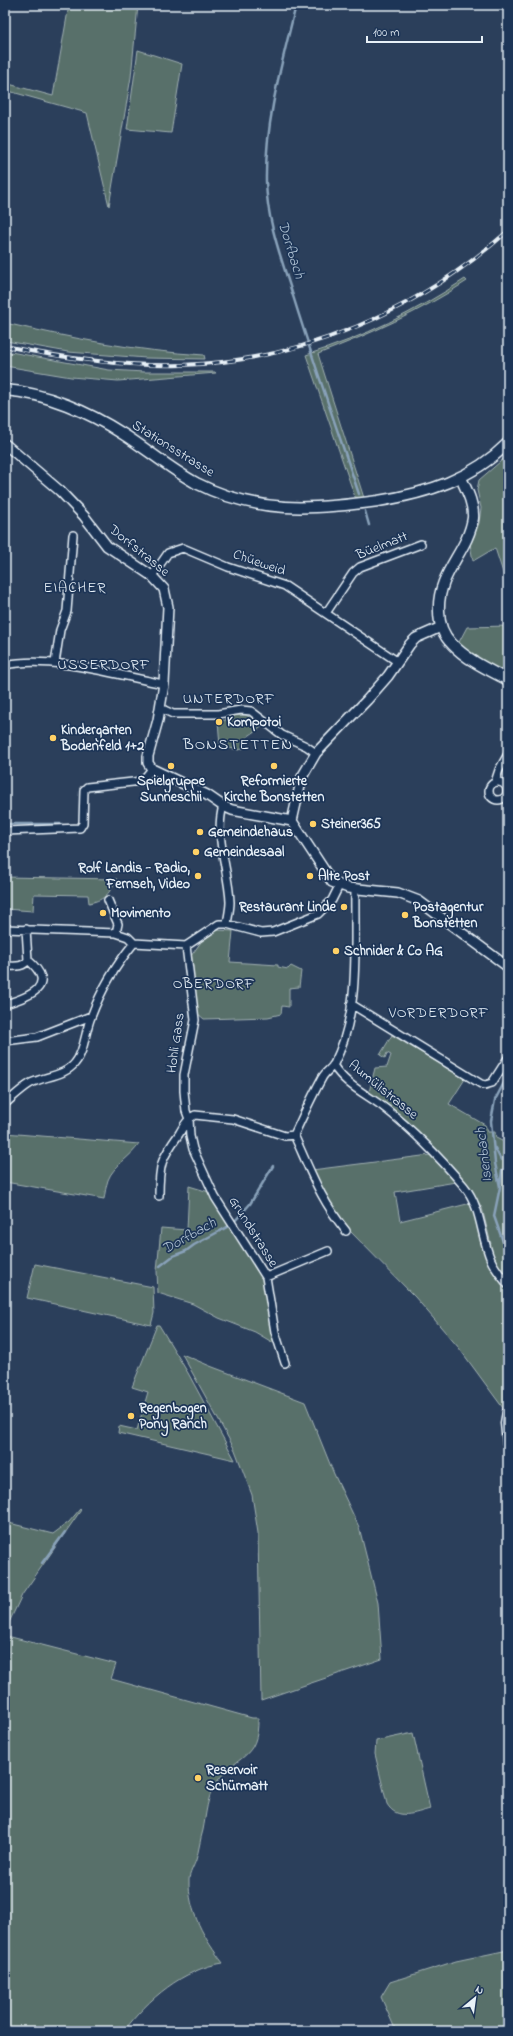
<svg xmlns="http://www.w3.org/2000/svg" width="513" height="2036" font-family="'Indie Flower',sans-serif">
	<rect width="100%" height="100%" fill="#2b3f5b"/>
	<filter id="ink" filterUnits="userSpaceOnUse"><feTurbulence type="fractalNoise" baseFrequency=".025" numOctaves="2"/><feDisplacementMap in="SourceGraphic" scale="8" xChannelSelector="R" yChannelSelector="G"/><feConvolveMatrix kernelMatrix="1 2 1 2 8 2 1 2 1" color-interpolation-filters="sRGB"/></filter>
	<g filter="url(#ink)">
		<path fill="#586f6a" stroke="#a0b0b1" d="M 69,5 L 138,5 L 131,77 L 109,206 L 87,113 L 5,90 L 5,83 L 53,96 Z
			M 138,50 L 182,64 L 171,133 L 127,129 Z
			M 465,279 L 467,281 C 420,312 370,334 318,354 L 364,498 L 355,497 L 306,355 C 364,337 415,312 465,279 Z
			M 5,323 C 71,338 136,351 204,355 L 205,359 L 146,358 L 68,352 L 6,341 Z
			M 5,351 L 109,370 L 144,372 L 215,372 L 216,373 L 118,381 L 71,377 L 5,366 Z
			M 508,455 L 508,588 L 495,548 L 473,561 L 470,544 L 479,523 L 481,508 L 477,490 L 479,480 Z
			M 508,626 L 508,676 L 481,660 L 458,644 L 467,627 Z
			M 246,715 L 263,726 L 247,737 L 244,748 L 239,750 L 220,746 L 218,721 L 226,720 L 226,716 Z
			M 5,877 L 117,879 C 108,894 107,899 89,903 L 88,895 L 34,894 L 33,911 L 5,909 Z
			M 217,930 L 233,931 L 230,962 L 278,965 L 278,967 L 288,969 L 291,966 L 301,971 L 299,987 L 289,988 L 289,1007 L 282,1006 L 281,1014 L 268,1017 L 204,1019 L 197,1013 L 191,956 L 201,942 Z
			M 392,1035 L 465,1079 L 449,1104 L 485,1125 L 488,1132 L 495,1132 L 496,1138 L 508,1144 L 508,1402 L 505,1409 L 503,1408 L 459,1348 L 415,1297 L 349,1230 L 330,1204 L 312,1170 L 430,1155 L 456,1182 L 395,1192 L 400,1221 L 471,1203 L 484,1246 L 491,1244 L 482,1208 L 470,1188 L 399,1115 L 369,1092 L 375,1068 L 387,1067 L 391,1055 L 387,1053 L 385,1058 L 380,1055 Z
			M 5,1133 L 139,1144 C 131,1157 113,1166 108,1180 C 106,1186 105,1193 104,1199 L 5,1182 Z
			M 189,1186 L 209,1192 C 224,1224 252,1249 265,1282 C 271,1298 273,1327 277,1345 L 255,1332 L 219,1318 L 193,1304 L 158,1293 L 157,1271 L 161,1228 L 187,1230 Z
			M 35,1264 L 153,1287 L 154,1313 L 151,1325 L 27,1298 Z
			M 157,1325 L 159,1325 L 188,1373 L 235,1460 L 118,1433 L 119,1426 L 137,1430 L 148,1392 L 132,1387 Z
			M 182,1354 L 210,1366 L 305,1402 L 334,1474 L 359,1527 L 378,1603 L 382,1659 L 261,1700 L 258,1533 L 252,1495 L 235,1450 Z
			M 80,1509 L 81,1510 L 22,1595 L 5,1631 L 5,1522 L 53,1534 L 69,1522 Z
			M 7,1636 L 116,1664 L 111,1679 L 252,1718 L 258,1718 C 259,1761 236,1754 216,1783 C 207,1796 206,1815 203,1830 C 200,1840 199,1850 196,1860 C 194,1866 189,1874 189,1880 C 188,1911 205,1940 223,1963 C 183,1969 148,1999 124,2031 L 5,2031 L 5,1655 L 9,1657 Z
			M 413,1733 L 430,1809 C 415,1813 397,1821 387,1804 L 375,1754 L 376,1741 Z
			M 508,1950 L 508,2031 L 396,2031 L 381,1997 L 390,1982 L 456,1961 Z"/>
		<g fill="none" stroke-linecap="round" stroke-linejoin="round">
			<path stroke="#89a2ba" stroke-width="2.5" d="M 296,5 C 282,63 265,121 266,181 C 267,222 282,260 294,299 C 314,364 337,429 359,494
				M 365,511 L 369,525
				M 508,772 L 508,775
				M 5,824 L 62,824
				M 508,1075 L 495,1100 L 491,1121 L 495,1163 L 500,1187 L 494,1216 L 508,1256
				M 495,1148 L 501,1160
				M 500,1186 L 502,1170
				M 234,1222 L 250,1204 L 273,1166
				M 160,1266 L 173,1256 L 186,1251 L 194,1245 L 229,1226
				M 42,1563 L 65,1532"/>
			<defs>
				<path id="minor" d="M 152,576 L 168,553 L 183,548 L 228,567 L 285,586 L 398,662
					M 326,613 L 353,573 L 360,567 L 421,544
					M 55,663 L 60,630 L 67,611 L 73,535
					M 5,665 C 52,655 116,675 164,684
					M 160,708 L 173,714 L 218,714 L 241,710 L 251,711 L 282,735 L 306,746 L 316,753
					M489 791a9 9 0 1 1 18 0a9 9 0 1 1-18 0Z
					M 495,782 L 499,770 L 508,754
					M 223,806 C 214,837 229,871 230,902 C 230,909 228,917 227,924
					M 5,831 L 80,828 L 83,823 L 84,790 L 87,787 L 142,781 L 152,769
					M 108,900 L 118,924 L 116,933
					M 5,929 L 116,933 L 128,937 L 134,943
					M 134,943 L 186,946 L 219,924 L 227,924 L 261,933 L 273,932 L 318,914 L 332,900 L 339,886
					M 186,946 L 195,1020 L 184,1075 L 184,1091 L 186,1111 L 189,1119 L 190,1136 L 193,1149 L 215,1197 L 266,1277 L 275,1332 L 285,1363
					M 5,966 C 14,966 23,968 28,960
					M 5,1004 C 29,997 59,986 28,960 L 26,929
					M 351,1004 L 481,1084 L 485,1085 L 492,1083 L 508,1058
					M 5,1041 L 37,1037 L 91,1016
					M 333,1065 C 346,1086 367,1094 386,1109 C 414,1131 441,1159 464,1186 C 482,1208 480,1235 491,1260 C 495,1269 502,1277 508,1285
					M 5,1104 C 13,1097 21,1089 31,1083 C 45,1076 65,1076 75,1063 C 85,1051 85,1031 91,1017 C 101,990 116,965 134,943
					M 294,1135 C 311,1172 320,1199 346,1231
					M 159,1196 C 159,1164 161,1159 179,1134 C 183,1127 188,1118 195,1115 L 233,1119 L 285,1136 L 294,1135 C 303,1116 312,1096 322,1078 C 325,1072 331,1069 334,1064 C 361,1011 354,946 355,889
					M 266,1277 L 328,1251"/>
				<path id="tertiary" d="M 5,444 L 60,491 L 84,516 L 107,546 L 152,576 L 164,589 L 168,607 L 164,684 L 158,720 L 148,756 L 148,763 L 152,769 L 207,795 L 223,806 L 232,810 L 292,821 L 332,882 L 348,888 L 398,893 L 419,901 L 508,967
					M 292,821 L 302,777 L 316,753 L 367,700 L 388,676 L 410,644 L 416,638 L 441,627"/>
				<path id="secondary" d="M 5,390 C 46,393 89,412 123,434 C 147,449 170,469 196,483 C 257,514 312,510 378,501 C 428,493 472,479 508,443
					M 461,478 C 467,491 474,504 473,518 C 468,552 437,573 439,611 C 439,624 443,635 452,644 C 467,660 489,670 508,680
					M 508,1412 L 506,1423 L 508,1443"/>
			</defs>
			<use href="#minor" stroke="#e8f1f8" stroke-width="10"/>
			<use href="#tertiary" stroke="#e8f1f8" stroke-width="12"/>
			<use href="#secondary" stroke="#e8f1f8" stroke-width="13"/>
			<use href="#minor" stroke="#1d3557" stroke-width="7"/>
			<use href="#tertiary" stroke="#1d3557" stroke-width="9"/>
			<use href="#secondary" stroke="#1d3557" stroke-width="10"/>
			<defs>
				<path id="rail" d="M 5,346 C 63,358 123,367 182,365 C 303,361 418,311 508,231"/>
			</defs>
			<use href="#rail" stroke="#e8f1f8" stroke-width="4"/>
			<use href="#rail" stroke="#1d3557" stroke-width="2.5" stroke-dasharray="8" stroke-linecap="butt"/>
		</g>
	</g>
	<g fill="#ffd166" stroke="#1d3557" stroke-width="1.5">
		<circle cx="219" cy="722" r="4"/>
		<circle cx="53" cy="738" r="4"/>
		<circle cx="171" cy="766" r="4"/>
		<circle cx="274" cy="766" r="4"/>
		<circle cx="313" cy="824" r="4"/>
		<circle cx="200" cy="832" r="4"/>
		<circle cx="196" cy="852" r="4"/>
		<circle cx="198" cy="876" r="4"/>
		<circle cx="310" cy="876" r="4"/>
		<circle cx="344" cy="907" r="4"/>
		<circle cx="103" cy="913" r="4"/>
		<circle cx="405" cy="915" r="4"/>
		<circle cx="336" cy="951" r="4"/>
		<circle cx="131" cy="1416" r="4"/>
		<circle cx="198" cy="1778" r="4"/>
	</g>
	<g text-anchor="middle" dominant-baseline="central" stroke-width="3.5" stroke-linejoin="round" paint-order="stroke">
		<g font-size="14" fill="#e8f1f8" stroke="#1d3557">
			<text transform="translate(173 449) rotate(32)">Stationsstrasse</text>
			<text transform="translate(382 546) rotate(-22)">Büelmatt</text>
			<text transform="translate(139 551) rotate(39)">Dorfstrasse</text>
			<text transform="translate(259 563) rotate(19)">Chüeweid</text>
			<text transform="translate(176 1043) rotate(-82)">Hohli Gass</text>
			<text transform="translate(383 1090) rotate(39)">Aumülistrasse</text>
			<text transform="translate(253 1232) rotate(58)">Grundstrasse</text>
		</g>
		<g font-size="14" font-weight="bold" fill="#e8f1f8" stroke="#1d3557" text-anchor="start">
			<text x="227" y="722">Kompotoi</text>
			<text x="61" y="730">Kindergarten<tspan x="61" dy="16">Bodenfeld 1+2</tspan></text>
			<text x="171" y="781" text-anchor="middle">Spielgruppe<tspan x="171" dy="16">Sunneschii</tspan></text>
			<text x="274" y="781" text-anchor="middle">Reformierte<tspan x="274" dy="16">Kirche Bonstetten</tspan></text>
			<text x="321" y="824">Steiner365</text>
			<text x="208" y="832">Gemeindehaus</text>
			<text x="204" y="852">Gemeindesaal</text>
			<text x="190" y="868" text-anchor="end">Rolf Landis - Radio,<tspan x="190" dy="16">Fernseh, Video</tspan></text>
			<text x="318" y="876">Alte Post</text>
			<text x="336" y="907" text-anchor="end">Restaurant Linde</text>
			<text x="413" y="907">Postagentur<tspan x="413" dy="16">Bonstetten</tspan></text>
			<text x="111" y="913">Movimento</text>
			<text x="344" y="951">Schnider &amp; Co AG</text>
			<text x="139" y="1408">Regenbogen<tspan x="139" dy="16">Pony Ranch</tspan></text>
			<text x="206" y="1770">Reservoir<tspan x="206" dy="16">Schürmatt</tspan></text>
		</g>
		<g font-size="15" font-style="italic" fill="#b0c3d4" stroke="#1d3557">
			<text transform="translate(291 250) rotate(73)">Dorfbach</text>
			<text transform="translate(484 1155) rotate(-97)">Isenbach</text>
			<text transform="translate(189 1236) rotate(-29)">Dorfbach</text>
		</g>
		<g font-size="15" letter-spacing="1" fill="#e8f1f8" stroke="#1d3557">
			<text x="75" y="588">EIACHER</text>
			<text x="104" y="665">USSERDORF</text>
			<text x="229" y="699">UNTERDORF</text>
			<text x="214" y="984">OBERDORF</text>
			<text x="439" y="1013">VORDERDORF</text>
		</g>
		<g font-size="16" letter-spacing="1" fill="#e8f1f8" stroke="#1d3557">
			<text x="238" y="745">BONSTETTEN</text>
		</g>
	</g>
	<rect width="513" height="2036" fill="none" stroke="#1d3557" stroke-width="20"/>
	<rect x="10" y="10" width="493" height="2016" fill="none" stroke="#e8f1f8" stroke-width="1.5" filter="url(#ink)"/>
	<g transform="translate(475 1998) rotate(29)" stroke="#1d3557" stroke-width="3" paint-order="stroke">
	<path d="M0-3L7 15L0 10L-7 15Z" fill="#e8f1f8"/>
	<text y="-6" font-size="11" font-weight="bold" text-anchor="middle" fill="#e8f1f8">N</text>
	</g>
	<path d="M367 36v6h115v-6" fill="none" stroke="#e8f1f8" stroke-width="2"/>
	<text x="373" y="36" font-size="12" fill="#e8f1f8" stroke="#1d3557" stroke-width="3" paint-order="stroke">100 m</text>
</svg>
